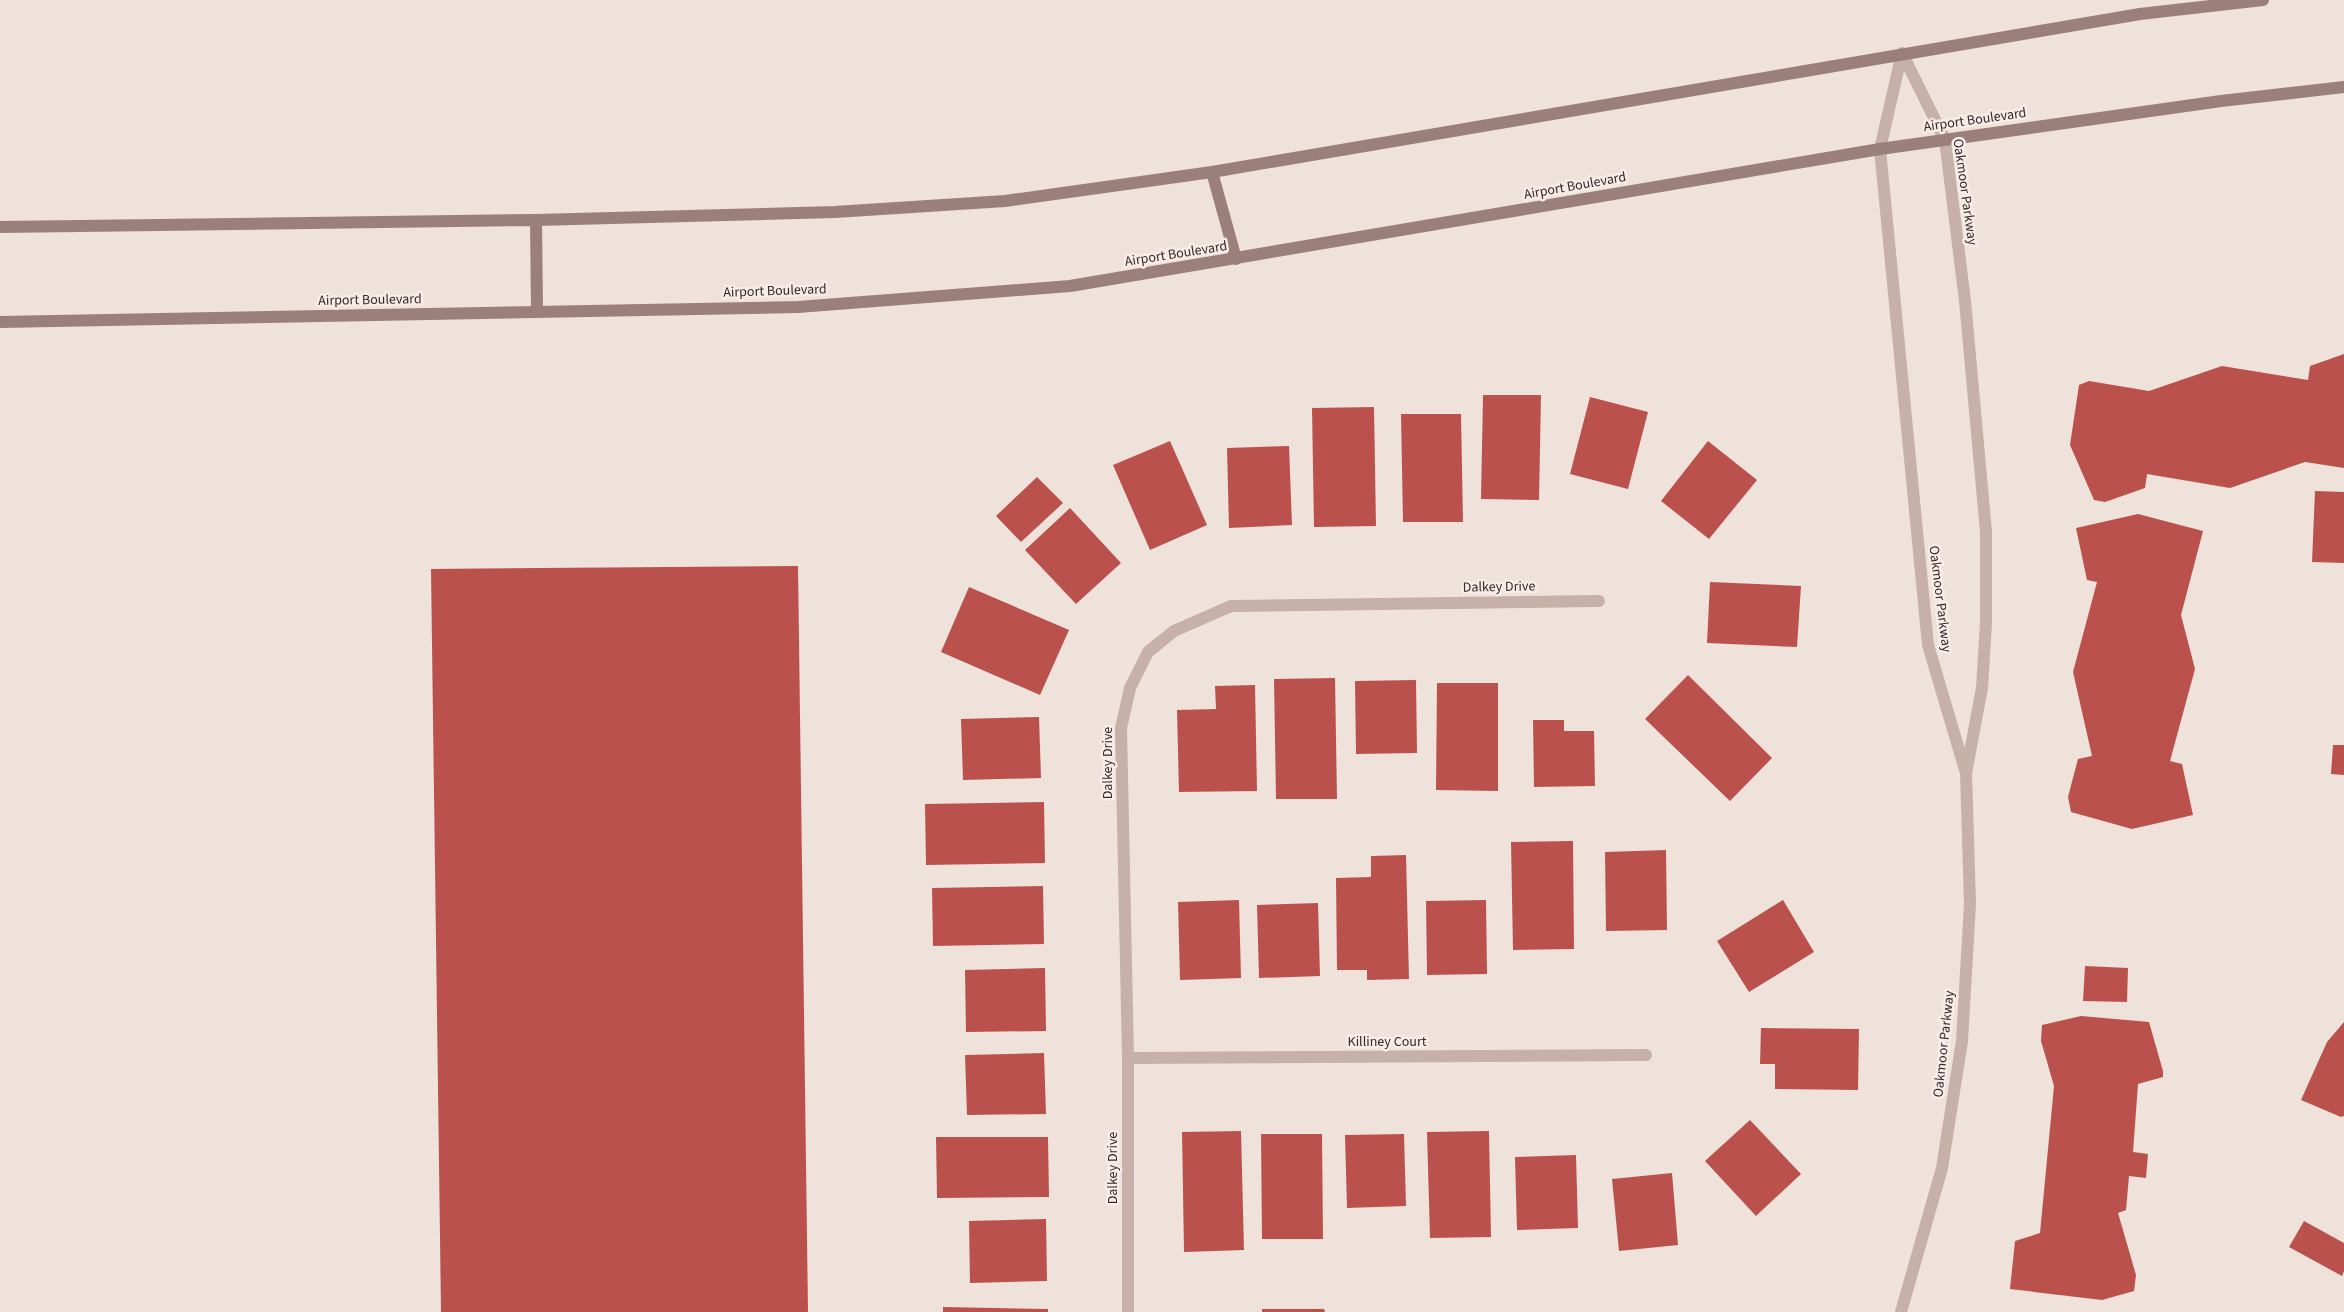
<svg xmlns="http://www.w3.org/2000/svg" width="2344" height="1312" font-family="'Source Sans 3',sans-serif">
	<rect width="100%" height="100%" fill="#efe2db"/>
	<path fill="#bb514d" d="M 2344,354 L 2344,468 L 2305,462 L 2230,488 L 2147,474 L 2145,488 L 2105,502 L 2094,500 L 2070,445 L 2079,385 L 2089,381 L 2149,391 L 2222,366 L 2308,380 L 2310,366 Z
		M 1483,395 L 1541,395 L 1539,500 L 1481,499 Z
		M 1590,397 L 1648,412 L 1628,489 L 1570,474 Z
		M 1374,407 L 1376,526 L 1314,527 L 1312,408 Z
		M 1401,414 L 1461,414 L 1463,522 L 1403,522 Z
		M 1170,441 L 1207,525 L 1150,550 L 1113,465 Z
		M 1708,441 L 1757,480 L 1709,539 L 1661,501 Z
		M 1289,446 L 1292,525 L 1229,528 L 1227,448 Z
		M 1037,477 L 1063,503 L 1021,542 L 996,516 Z
		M 2315,491 L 2344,492 L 2344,563 L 2312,562 Z
		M 1070,508 L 1121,563 L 1076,604 L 1025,550 Z
		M 2138,514 L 2203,531 L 2181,615 L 2195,669 L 2170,761 L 2182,764 L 2193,815 L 2132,829 L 2071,812 L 2068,797 L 2078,759 L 2092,756 L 2073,672 L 2097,582 L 2087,580 L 2076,528 Z
		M 798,566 L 808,1312 L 441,1312 L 431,569 Z
		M 1710,582 L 1801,586 L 1797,647 L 1707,643 Z
		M 969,587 L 1069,630 L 1040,695 L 941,652 Z
		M 1688,675 L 1772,758 L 1730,801 L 1645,719 Z
		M 1335,678 L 1337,799 L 1276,799 L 1274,679 Z
		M 1416,680 L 1417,753 L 1356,754 L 1355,681 Z
		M 1437,683 L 1498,683 L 1498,791 L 1436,790 Z
		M 1255,685 L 1257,791 L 1179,792 L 1177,710 L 1216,709 L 1215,686 Z
		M 1039,717 L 1041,778 L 963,780 L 961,719 Z
		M 1533,720 L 1564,720 L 1564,731 L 1594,731 L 1595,786 L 1534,787 Z
		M 2333,745 L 2344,745 L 2344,775 L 2331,774 Z
		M 1044,802 L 1045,863 L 926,865 L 925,804 Z
		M 1573,841 L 1574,949 L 1513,950 L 1511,842 Z
		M 1666,850 L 1667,930 L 1606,931 L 1605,852 Z
		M 1406,855 L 1409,979 L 1367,980 L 1367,970 L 1337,970 L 1336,878 L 1371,877 L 1371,856 Z
		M 1043,886 L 1044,944 L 933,946 L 932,888 Z
		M 1239,900 L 1241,978 L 1180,980 L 1178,902 Z
		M 1486,900 L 1487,974 L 1427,975 L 1426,901 Z
		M 1783,900 L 1814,952 L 1749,992 L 1717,941 Z
		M 1318,903 L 1320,976 L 1259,978 L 1257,905 Z
		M 2085,966 L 2128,968 L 2127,1002 L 2083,1001 Z
		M 1045,968 L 1046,1031 L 966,1032 L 965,970 Z
		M 2081,1016 L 2149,1022 L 2163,1071 L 2163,1077 L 2138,1084 L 2133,1152 L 2148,1154 L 2146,1178 L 2129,1176 L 2126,1210 L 2118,1213 L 2136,1275 L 2134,1291 L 2102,1300 L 2010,1289 L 2015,1241 L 2040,1233 L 2054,1086 L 2041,1041 L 2042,1025 Z
		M 2344,1022 L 2344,1116 L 2341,1117 L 2301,1100 L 2327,1042 Z
		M 1761,1028 L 1859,1029 L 1858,1090 L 1775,1089 L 1775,1064 L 1760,1064 Z
		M 1044,1053 L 1046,1114 L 967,1115 L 965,1055 Z
		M 1750,1120 L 1801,1174 L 1756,1216 L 1705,1161 Z
		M 1241,1131 L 1244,1250 L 1184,1252 L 1182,1132 Z
		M 1489,1131 L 1491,1237 L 1430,1238 L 1427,1132 Z
		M 1261,1134 L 1322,1134 L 1323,1239 L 1262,1239 Z
		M 1404,1134 L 1406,1206 L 1347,1208 L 1345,1135 Z
		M 936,1137 L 1048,1137 L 1049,1197 L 937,1198 Z
		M 1576,1155 L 1578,1228 L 1517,1230 L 1515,1157 Z
		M 1672,1173 L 1678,1245 L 1619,1251 L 1612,1179 Z
		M 1046,1219 L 1047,1281 L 970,1283 L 969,1221 Z
		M 2304,1221 L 2344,1243 L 2344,1271 L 2342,1276 L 2289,1247 Z
		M 943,1307 L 1048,1309 L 1048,1312 L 943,1312 Z
		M 1262,1309 L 1324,1309 L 1325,1312 L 1262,1312 Z"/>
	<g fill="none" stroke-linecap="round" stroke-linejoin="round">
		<path stroke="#c6b0a8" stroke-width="12" d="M 1902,53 L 1880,149 L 1928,645 L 1965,770
			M 1128,1058 L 1646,1055
			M 1128,1312 L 1128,1058 L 1121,728 L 1130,688 L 1148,652 L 1174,631 L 1231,606 L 1599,601
			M 1901,1312 L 1942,1168 L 1962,1041 L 1970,904 L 1966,773 L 1982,688 L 1986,623 L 1986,532 L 1965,301 L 1945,140 L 1902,53"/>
		<path stroke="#9a7f7a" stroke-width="12" d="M 1212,172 L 1236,259
			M 536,220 L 537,311
			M 0,227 L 536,220 L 835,212 L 1005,201 L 1212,172 L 2140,14 L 2263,0
			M 0,322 L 798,307 L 1070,286 L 1880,149 L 2221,101 L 2344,87"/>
	</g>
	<g text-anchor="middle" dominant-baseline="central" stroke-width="5" stroke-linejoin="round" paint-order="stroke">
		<g font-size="14" fill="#342928" stroke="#f7ece7">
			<text transform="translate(1975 120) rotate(-8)">Airport Boulevard</text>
			<text transform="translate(1575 186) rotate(-10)">Airport Boulevard</text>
			<text transform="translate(1965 192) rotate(82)">Oakmoor Parkway</text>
			<text transform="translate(1176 254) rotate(-9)">Airport Boulevard</text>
			<text transform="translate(775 291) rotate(-2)">Airport Boulevard</text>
			<text transform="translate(370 300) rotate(-1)">Airport Boulevard</text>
			<text transform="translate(1499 587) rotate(-1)">Dalkey Drive</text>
			<text transform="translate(1940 599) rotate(83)">Oakmoor Parkway</text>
			<text transform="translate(1108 763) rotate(-90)">Dalkey Drive</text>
			<text x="1387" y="1042">Killiney Court</text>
			<text transform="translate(1944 1044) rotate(-84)">Oakmoor Parkway</text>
			<text transform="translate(1113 1168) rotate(-90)">Dalkey Drive</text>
		</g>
	</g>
</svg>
